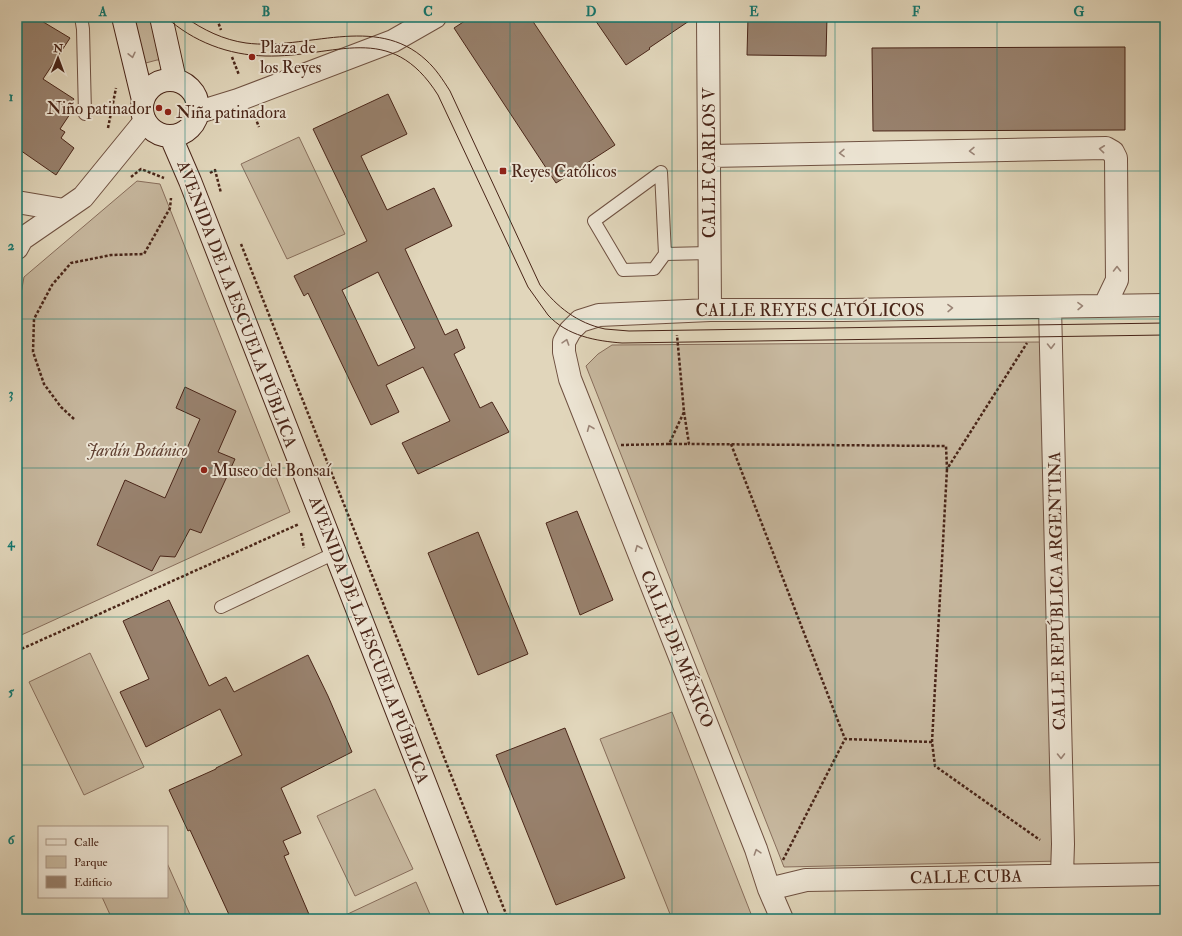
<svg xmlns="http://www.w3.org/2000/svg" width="1182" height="936" font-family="'IM FELL Double Pica',serif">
	<rect width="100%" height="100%" fill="#e1d6bb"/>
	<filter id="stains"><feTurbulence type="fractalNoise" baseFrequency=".005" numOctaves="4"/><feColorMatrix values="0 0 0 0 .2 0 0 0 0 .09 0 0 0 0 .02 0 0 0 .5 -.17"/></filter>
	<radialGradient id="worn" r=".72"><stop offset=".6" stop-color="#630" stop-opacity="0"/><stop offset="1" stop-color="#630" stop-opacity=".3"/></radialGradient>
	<path fill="#c7b89f" stroke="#886e5c" d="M 131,17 L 154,17 L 164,60 L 157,60 L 142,64 Z
		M 299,137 L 345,234 L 287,259 L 241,164 Z
		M 137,181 L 160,184 L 290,512 L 17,637 L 17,316 L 24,277 Z
		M 1041,342 L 1062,861 L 784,867 L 586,366 L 598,354 L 612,345 Z
		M 90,653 L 144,767 L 84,795 L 29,682 Z
		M 672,712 L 753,919 L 672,919 L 600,739 Z
		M 375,789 L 413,869 L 355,896 L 317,816 Z
		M 167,863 L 192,919 L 112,919 L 102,897 L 167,897 Z
		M 416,882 L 432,919 L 337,919 Z"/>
	<path fill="#98816d" stroke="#492518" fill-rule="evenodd" d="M 17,17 L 35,17 L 70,38 L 43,79 L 74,99 L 68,108 L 72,111 L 60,129 L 65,132 L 61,138 L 74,148 L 56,175 L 17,148 Z
		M 471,17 L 530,17 L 615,145 L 556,183 L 454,28 Z
		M 593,17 L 695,17 L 649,48 L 650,49 L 626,65 Z
		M 748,17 L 827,17 L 826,56 L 747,55 Z
		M 1125,47 L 1125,130 L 873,131 L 872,48 Z
		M 388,94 L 407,134 L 361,156 L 387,210 L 434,188 L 452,226 L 405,249 L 445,335 L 457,329 L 465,348 L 454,354 L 480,408 L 492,402 L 509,432 L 418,474 L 402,443 L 450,421 L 423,367 L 386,385 L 399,412 L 371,425 L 308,293 L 304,296 L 294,276 L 367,241 L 313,129 ZM 378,272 L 415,348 L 378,366 L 342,290 Z
		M 185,387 L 236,411 L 218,452 L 235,459 L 201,533 L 190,529 L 175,557 L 160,556 L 152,571 L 97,545 L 125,480 L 165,498 L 200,419 L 176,408 Z
		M 577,511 L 613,600 L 580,615 L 546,523 Z
		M 478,532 L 528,654 L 478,675 L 428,553 Z
		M 169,600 L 209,686 L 226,677 L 234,692 L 308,655 L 328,696 L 352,752 L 281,788 L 301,833 L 283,841 L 289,854 L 284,856 L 311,919 L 231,919 L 190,830 L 188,831 L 169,790 L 216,769 L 216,768 L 242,755 L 220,709 L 146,747 L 120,692 L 149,679 L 123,621 Z
		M 565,728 L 625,878 L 556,905 L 496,755 Z"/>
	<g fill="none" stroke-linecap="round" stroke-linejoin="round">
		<defs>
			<path id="lane" d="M 81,17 L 83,29 L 85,114
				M 665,254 L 661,172 L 594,221 L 623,270 L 654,269 L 665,254 L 710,253
				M 221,607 L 335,553"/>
			<path id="street" d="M 708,17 L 710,310
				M 199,112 L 238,100 L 393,41 L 435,17
				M 709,156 L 1106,148 L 1113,152 L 1116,158 L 1117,280 L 1105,305
				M 17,202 L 64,210
				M 17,248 L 22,239 L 83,197 L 145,121
				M 1050,307 L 1063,844 L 1062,875
				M 769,889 L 806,880 L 1165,874
				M 782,919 L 769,889 L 756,849 L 570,379 L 564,352 L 564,342 L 570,331 L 580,321 L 599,315 L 710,310 L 844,310 L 1165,305"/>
			<path id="secondary" d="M 123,17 L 143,100
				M 161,17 L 175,80
				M142 108a28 28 0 1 1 56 0a28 28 0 1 1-56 0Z
				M 171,137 L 190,181 L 478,919"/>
		</defs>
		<use href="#lane" stroke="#6f5141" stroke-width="14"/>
		<use href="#street" stroke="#6f5141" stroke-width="24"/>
		<use href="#secondary" stroke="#492518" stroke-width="24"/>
		<path stroke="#492518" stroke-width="2.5" stroke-dasharray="3 2" stroke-linecap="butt" d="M 217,19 L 221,30
			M 232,57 L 239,75
			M 255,117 L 259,127
			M 108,128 L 116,88
			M 210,173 L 215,170 L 221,193
			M 131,177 L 141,169 L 164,178
			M 241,244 L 508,919
			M 684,412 L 689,444 L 946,446 L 947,469 L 1027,343
			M 74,419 L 61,407 L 44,384 L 33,352 L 34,319 L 52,285 L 71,263 L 111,255 L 144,254 L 170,208 L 171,198
			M 669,444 L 689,444
			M 731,444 L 845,739
			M 621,445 L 669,444 L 684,412 L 677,335
			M 301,533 L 304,548
			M 17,651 L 299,524
			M 932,742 L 947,469
			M 783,860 L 845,739 L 932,742 L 935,766 L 1040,840"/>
		<use href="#lane" stroke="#ece4d3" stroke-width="12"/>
		<use href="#street" stroke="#ece4d3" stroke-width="22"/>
		<use href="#secondary" stroke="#ece4d3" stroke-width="22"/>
		<path stroke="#492518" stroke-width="1" d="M 166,17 C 193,42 229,55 265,56 C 336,58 390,19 438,95 L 528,287 C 535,296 541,306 548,315 C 567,336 596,341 622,343 L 1165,335
			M 185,17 C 203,30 224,40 246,43 C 306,51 375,13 426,60 C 436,69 443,80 450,91 L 540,285 C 557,307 577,323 605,329 C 613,330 621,330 629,331 L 1165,323"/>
	</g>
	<defs><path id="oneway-chevron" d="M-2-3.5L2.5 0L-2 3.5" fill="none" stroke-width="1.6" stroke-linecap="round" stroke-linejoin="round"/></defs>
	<g stroke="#9a8476">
		<use href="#oneway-chevron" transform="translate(132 55) rotate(77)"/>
		<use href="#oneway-chevron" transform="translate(1102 149) rotate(-174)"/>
		<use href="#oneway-chevron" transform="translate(972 151) rotate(179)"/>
		<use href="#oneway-chevron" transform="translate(842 153) rotate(179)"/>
		<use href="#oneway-chevron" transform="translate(1117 269) rotate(-90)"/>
		<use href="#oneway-chevron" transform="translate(1080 306) rotate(-1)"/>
		<use href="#oneway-chevron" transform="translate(950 308) rotate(-1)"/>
		<use href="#oneway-chevron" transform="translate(566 342) rotate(-72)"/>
		<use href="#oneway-chevron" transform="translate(1051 346) rotate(89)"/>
		<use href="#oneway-chevron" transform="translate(590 428) rotate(-112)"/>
		<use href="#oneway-chevron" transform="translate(638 548) rotate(-112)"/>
		<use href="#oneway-chevron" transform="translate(1061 756) rotate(89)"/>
		<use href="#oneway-chevron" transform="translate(757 852) rotate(-108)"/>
	</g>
	<path fill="none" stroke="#0f766e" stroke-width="1" stroke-opacity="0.55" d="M 185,17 L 185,919M 347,17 L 347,919M 510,17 L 510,919M 672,17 L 672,919M 835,17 L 835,919M 997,17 L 997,919M 17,171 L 1165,171M 17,319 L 1165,319M 17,468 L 1165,468M 17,617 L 1165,617M 17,765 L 1165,765"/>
	<g fill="#8f2418" stroke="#ece4d3" stroke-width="1.5">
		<circle cx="252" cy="57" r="4"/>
		<circle cx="159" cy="108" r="4"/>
		<circle cx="168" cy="112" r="4"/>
		<rect x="499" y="167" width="8" height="8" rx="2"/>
		<circle cx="204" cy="470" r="4"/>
	</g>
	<g text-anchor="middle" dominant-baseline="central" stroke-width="4" stroke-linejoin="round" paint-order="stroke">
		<g font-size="17" fill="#492518" stroke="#ece4d3" text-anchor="start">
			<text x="260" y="47">Plaza de<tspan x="260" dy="20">los Reyes</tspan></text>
			<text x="151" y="108" text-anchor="end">Niño patinador</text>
			<text x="176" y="112">Niña patinadora</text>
			<text x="511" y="171">Reyes Católicos</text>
			<text x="212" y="470">Museo del Bonsaí</text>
		</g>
		<g font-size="17" fill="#492518" stroke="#ece4d3">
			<text transform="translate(709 163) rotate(-90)">CALLE CARLOS V</text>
			<text transform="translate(237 304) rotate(69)">AVENIDA DE LA ESCUELA PÚBLICA</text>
			<text x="810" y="310">CALLE REYES CATÓLICOS</text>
			<text transform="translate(1057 591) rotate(-91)">CALLE REPÚBLICA ARGENTINA</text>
			<text transform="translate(369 640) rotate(69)">AVENIDA DE LA ESCUELA PÚBLICA</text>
			<text transform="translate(677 649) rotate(68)">CALLE DE MÉXICO</text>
			<text transform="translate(966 877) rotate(-1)">CALLE CUBA</text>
		</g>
		<g font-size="17" font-style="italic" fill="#624233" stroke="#ece4d3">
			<text x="137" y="450">Jardín Botánico</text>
		</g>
	</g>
	<rect width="1182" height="936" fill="none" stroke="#e1d6bb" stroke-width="44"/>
	<rect x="38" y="826" width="130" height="72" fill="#ece4d3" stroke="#ab9888"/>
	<rect x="46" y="839" width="20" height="6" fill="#ece4d3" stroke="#ab9888"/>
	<text x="74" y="846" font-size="12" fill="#492518">Calle</text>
	<rect x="46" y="856" width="20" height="12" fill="#c7b89f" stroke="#ab9888"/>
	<text x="74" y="866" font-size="12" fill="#492518">Parque</text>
	<rect x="46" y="876" width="20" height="12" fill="#98816d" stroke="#ab9888"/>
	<text x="74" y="886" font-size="12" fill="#492518">Edificio</text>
	<g transform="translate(58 58) rotate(1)" stroke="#ece4d3" stroke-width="3" paint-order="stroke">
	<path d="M0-3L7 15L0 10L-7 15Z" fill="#492518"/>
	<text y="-6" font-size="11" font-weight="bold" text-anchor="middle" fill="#492518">N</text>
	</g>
	<rect x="22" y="22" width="1138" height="892" fill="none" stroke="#0f766e" stroke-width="1.5"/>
	<g font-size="13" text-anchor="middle" font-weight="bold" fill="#0f766e">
		<text x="103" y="16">A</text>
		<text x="266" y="16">B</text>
		<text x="428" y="16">C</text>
		<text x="591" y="16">D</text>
		<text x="754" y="16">E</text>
		<text x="916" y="16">F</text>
		<text x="1079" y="16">G</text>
		<text x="11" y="101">1</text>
		<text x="11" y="250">2</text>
		<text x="11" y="398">3</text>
		<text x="11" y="547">4</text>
		<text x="11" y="696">5</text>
		<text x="11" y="844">6</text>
	</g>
	<rect width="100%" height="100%" filter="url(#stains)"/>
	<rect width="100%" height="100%" fill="url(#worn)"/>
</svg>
